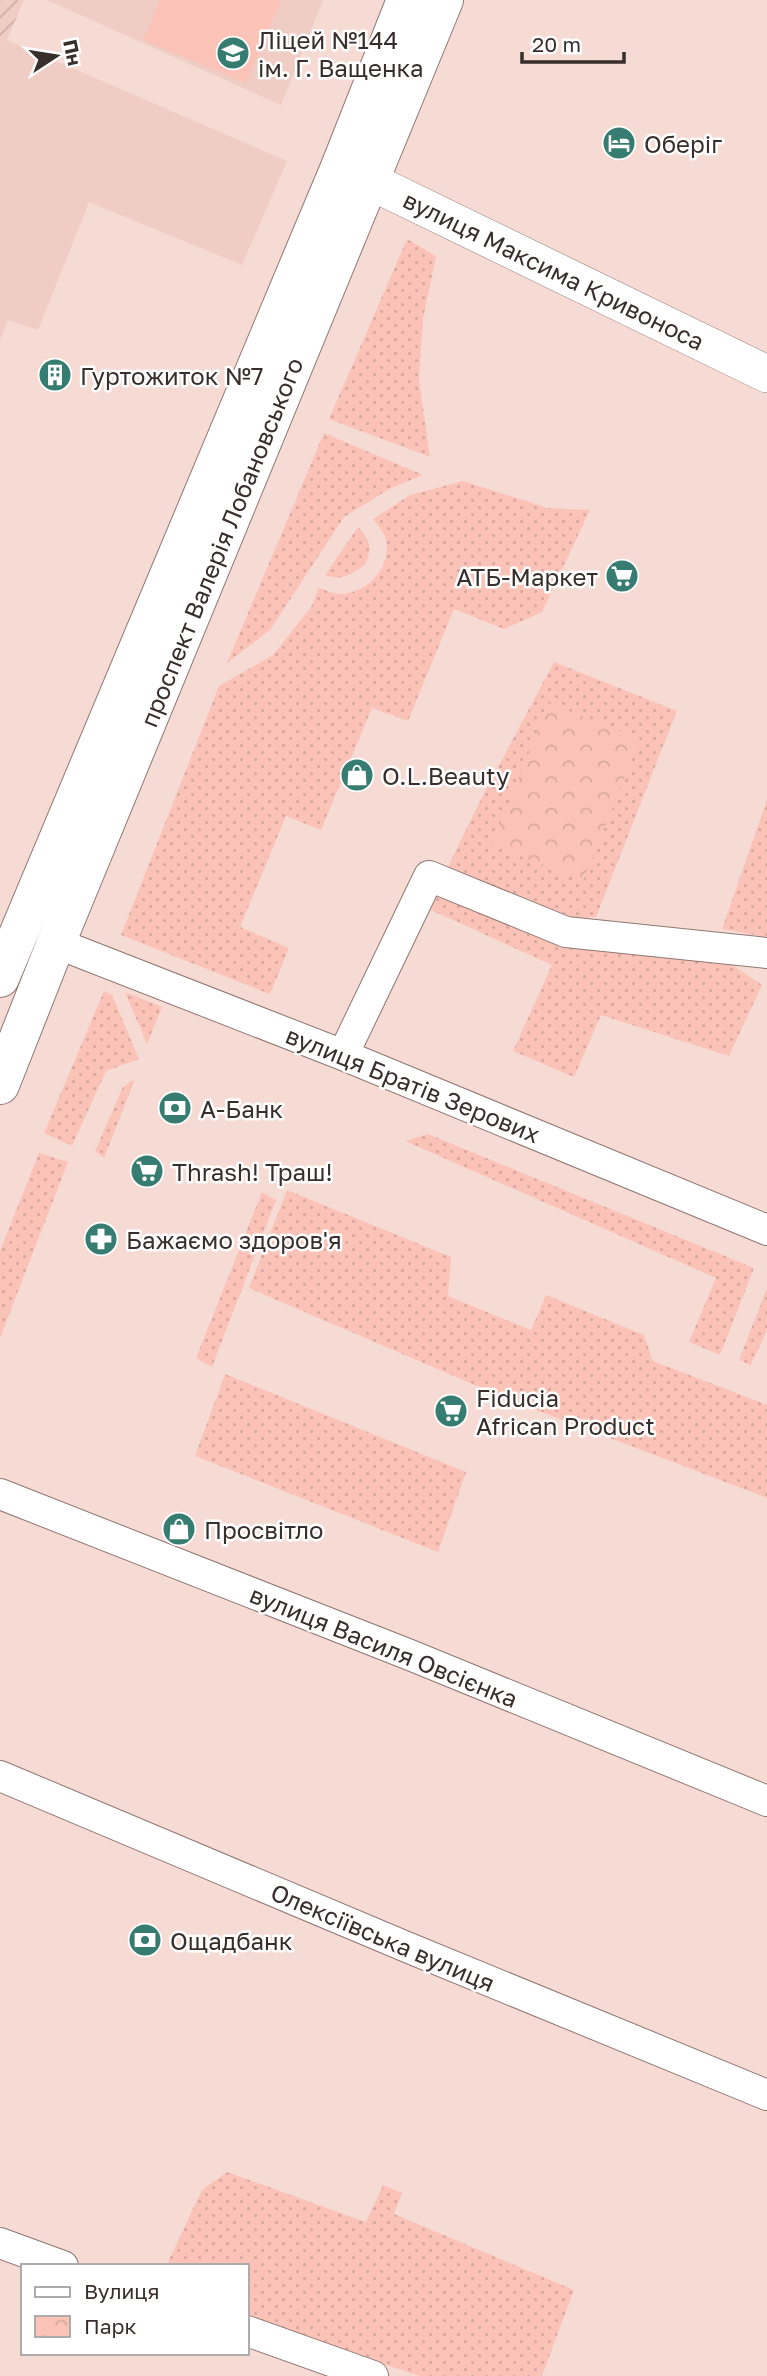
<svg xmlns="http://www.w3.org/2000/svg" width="767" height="2376" font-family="'Golos Text',sans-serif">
	<defs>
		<pattern id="industrial-furrows" width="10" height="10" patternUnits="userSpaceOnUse" patternTransform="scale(1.75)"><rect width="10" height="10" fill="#efccc4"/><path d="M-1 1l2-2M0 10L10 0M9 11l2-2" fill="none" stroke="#ceb0a9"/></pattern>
		<pattern id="grass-dots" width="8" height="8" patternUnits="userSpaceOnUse" patternTransform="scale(1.75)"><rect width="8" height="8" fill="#fbc3b7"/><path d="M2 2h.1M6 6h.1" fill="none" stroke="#d8a89e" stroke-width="1.8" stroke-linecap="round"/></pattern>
		<pattern id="park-crowns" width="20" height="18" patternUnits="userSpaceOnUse" patternTransform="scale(1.75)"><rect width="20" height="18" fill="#fbc3b7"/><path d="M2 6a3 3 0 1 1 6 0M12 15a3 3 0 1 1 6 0" fill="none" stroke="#d8a89e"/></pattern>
	</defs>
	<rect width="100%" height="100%" fill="#f6dbd5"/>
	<path fill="#efccc4" d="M 47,0 L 323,0 L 281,105 Z
		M 7,40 L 287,161 L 242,265 L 89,202 L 38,330 L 8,320 L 0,340 L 0,43 Z"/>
	<path fill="url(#industrial-furrows)" d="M 0,0 L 24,0 L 7,40 L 0,43 Z"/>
	<path fill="url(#grass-dots)" d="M 407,239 L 436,256 L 423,319 L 419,380 L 430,457 L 329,419 Z
		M 324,433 L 423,475 L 389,489 L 344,517 L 270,630 L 227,663 Z
		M 463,481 L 548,508 L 590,510 L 542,612 L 504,629 L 454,609 L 408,721 L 372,708 L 321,830 L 286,816 L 240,927 L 289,948 L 270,994 L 121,935 L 219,686 L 273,655 L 311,607 L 319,588 C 325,590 334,594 340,594 C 368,594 394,565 385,537 C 383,531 377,524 373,519 L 410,495 Z
		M 358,527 C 371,540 372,549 365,565 C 350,575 342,581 325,575 Z
		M 554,662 L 677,711 L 596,917 L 558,919 L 444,875 L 483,795 Z
		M 767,800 L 767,937 L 722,929 Z
		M 439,892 L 555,942 L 675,959 L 725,960 L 762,985 L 729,1056 L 601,1015 L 574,1077 L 513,1051 L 552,965 L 431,910 Z
		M 104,991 L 112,995 L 139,1059 L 106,1071 L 72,1146 L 44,1133 Z
		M 125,992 L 162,1007 L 147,1044 Z
		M 135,1079 L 104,1158 L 95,1151 L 123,1087 Z
		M 428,1134 L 754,1268 L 720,1355 L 689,1342 L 716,1278 L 405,1141 Z
		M 39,1153 L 68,1162 L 0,1338 L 0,1251 Z
		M 287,1190 L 451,1257 L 448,1296 L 531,1330 L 546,1295 L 644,1335 L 653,1361 L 767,1405 L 767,1498 L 505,1398 L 249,1288 Z
		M 262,1192 L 276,1200 L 212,1367 L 196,1358 Z
		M 767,1288 L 767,1330 L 751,1365 L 739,1360 Z
		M 225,1374 L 466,1472 L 438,1552 L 195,1456 Z
		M 227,2172 L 366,2222 L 383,2185 L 402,2193 L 394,2214 L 574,2290 L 542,2376 L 420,2376 L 247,2320 L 247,2266 L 166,2266 L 202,2190 Z"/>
	<path fill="url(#park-crowns)" d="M 549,703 L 640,739 L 583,881 L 492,845 Z"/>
	<path fill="#fbc3b7" d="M 160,0 L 281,0 L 246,83 L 143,40 Z"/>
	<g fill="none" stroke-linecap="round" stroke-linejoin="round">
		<defs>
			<path id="minor" d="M 56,943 L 343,1055 L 767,1230
				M 343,1055 L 429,876 L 566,932 L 767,953
				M 0,1494 L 410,1655 L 767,1801
				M 0,1776 L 409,1948 L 767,2095
				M 0,2243 L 63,2266
				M 247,2331 L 373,2376"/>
			<path id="tertiary" d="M 341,167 L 767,374"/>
			<path id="primary" d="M 0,978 L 340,167 L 406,0
				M 0,1085 L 56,943 L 444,0"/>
		</defs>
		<use href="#minor" stroke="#8f7772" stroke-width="32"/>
		<use href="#tertiary" stroke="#8f7772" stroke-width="38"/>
		<use href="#primary" stroke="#8f7772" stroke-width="40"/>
		<use href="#minor" stroke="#fff" stroke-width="30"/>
		<use href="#tertiary" stroke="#fff" stroke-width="37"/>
		<use href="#primary" stroke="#fff" stroke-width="38"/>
	</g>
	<defs>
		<symbol id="school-disc" viewBox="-11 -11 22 22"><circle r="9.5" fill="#377c71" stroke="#fff"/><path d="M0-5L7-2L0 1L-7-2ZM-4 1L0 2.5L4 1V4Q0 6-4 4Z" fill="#fff"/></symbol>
		<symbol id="hotel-disc" viewBox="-11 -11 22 22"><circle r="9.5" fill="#377c71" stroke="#fff"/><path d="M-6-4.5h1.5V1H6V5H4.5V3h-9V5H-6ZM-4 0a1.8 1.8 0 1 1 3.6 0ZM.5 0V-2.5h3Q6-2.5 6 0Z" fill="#fff"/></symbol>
		<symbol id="building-disc" viewBox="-11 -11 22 22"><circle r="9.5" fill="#377c71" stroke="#fff"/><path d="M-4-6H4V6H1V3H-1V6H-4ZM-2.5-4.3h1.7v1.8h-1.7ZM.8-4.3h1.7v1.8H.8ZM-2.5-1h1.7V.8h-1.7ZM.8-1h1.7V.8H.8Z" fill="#fff"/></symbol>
		<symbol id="supermarket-disc" viewBox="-11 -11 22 22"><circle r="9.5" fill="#377c71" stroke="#fff"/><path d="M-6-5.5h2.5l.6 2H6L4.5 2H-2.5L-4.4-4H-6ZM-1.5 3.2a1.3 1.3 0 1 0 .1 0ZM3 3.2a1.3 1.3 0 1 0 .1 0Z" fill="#fff"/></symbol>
		<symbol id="shop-disc" viewBox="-11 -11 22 22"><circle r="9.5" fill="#377c71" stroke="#fff"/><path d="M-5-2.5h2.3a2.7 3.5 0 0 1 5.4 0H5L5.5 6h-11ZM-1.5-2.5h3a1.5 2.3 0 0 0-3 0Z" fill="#fff"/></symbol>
		<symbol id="bank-disc" viewBox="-11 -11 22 22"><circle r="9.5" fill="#377c71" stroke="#fff"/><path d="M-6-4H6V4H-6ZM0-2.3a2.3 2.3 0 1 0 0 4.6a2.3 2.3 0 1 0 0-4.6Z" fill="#fff"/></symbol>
		<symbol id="pharmacy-disc" viewBox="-11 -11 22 22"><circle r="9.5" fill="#377c71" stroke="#fff"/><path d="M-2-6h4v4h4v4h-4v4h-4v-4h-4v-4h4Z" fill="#fff"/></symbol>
	</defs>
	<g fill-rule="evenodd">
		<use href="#school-disc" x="214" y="34" width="38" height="38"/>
		<use href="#hotel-disc" x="600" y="124" width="38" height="38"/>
		<use href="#building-disc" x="36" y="356" width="38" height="38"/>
		<use href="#supermarket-disc" x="603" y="557" width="38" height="38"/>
		<use href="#shop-disc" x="338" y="756" width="38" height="38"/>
		<use href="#bank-disc" x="156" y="1089" width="38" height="38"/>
		<use href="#supermarket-disc" x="128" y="1152" width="38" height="38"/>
		<use href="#pharmacy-disc" x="82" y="1220" width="38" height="38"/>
		<use href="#supermarket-disc" x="432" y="1392" width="38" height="38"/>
		<use href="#shop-disc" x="160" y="1510" width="38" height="38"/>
		<use href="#bank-disc" x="126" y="1921" width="38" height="38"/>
	</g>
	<g text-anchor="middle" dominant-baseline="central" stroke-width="5" stroke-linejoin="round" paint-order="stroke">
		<g font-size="24" fill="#382e2b" stroke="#fff" text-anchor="start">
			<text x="258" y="39">Ліцей №144<tspan x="258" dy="28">ім. Г. Ващенка</tspan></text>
			<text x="644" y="143">Оберіг</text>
			<text x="80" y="375">Гуртожиток №7</text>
			<text x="598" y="576" text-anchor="end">АТБ-Маркет</text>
			<text x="382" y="775">O.L.Beauty</text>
			<text x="200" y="1108">A-Банк</text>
			<text x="172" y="1171">Thrash! Траш!</text>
			<text x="126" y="1239">Бажаємо здоров'я</text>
			<text x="476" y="1397">Fiducia<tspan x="476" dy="28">African Product</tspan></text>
			<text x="204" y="1529">Просвітло</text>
			<text x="170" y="1940">Ощадбанк</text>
		</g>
		<g font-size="24" fill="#382e2b" stroke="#fff">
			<text transform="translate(554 270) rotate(26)">вулиця Максима Кривоноса</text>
			<text transform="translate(221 542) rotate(-68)">проспект Валерія Лобановського</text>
			<text transform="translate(413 1084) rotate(22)">вулиця Братів Зерових</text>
			<text transform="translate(384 1646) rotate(22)">вулиця Василя Овсієнка</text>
			<text transform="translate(383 1937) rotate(23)">Олексіївська вулиця</text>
		</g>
	</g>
	<rect x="21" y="2264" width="228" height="91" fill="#ffffff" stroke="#afabaa" stroke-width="2"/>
	<rect x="35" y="2287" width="35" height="10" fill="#ffffff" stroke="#afabaa" stroke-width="2"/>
	<text x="84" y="2299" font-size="21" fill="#382e2b">Вулиця</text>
	<rect x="35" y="2316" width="35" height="21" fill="url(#park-crowns)" stroke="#afabaa" stroke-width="2"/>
	<text x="84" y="2334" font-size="21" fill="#382e2b">Парк</text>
	<g transform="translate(56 56) rotate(78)" stroke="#ffffff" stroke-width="5" paint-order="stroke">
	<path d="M0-5L12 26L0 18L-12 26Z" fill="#382e2b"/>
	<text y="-10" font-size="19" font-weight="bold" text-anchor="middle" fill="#382e2b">Пн</text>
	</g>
	<path d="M522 52v10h102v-10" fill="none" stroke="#382e2b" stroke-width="3.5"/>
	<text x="532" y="52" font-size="21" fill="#382e2b" stroke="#ffffff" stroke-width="5" paint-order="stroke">20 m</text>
</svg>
